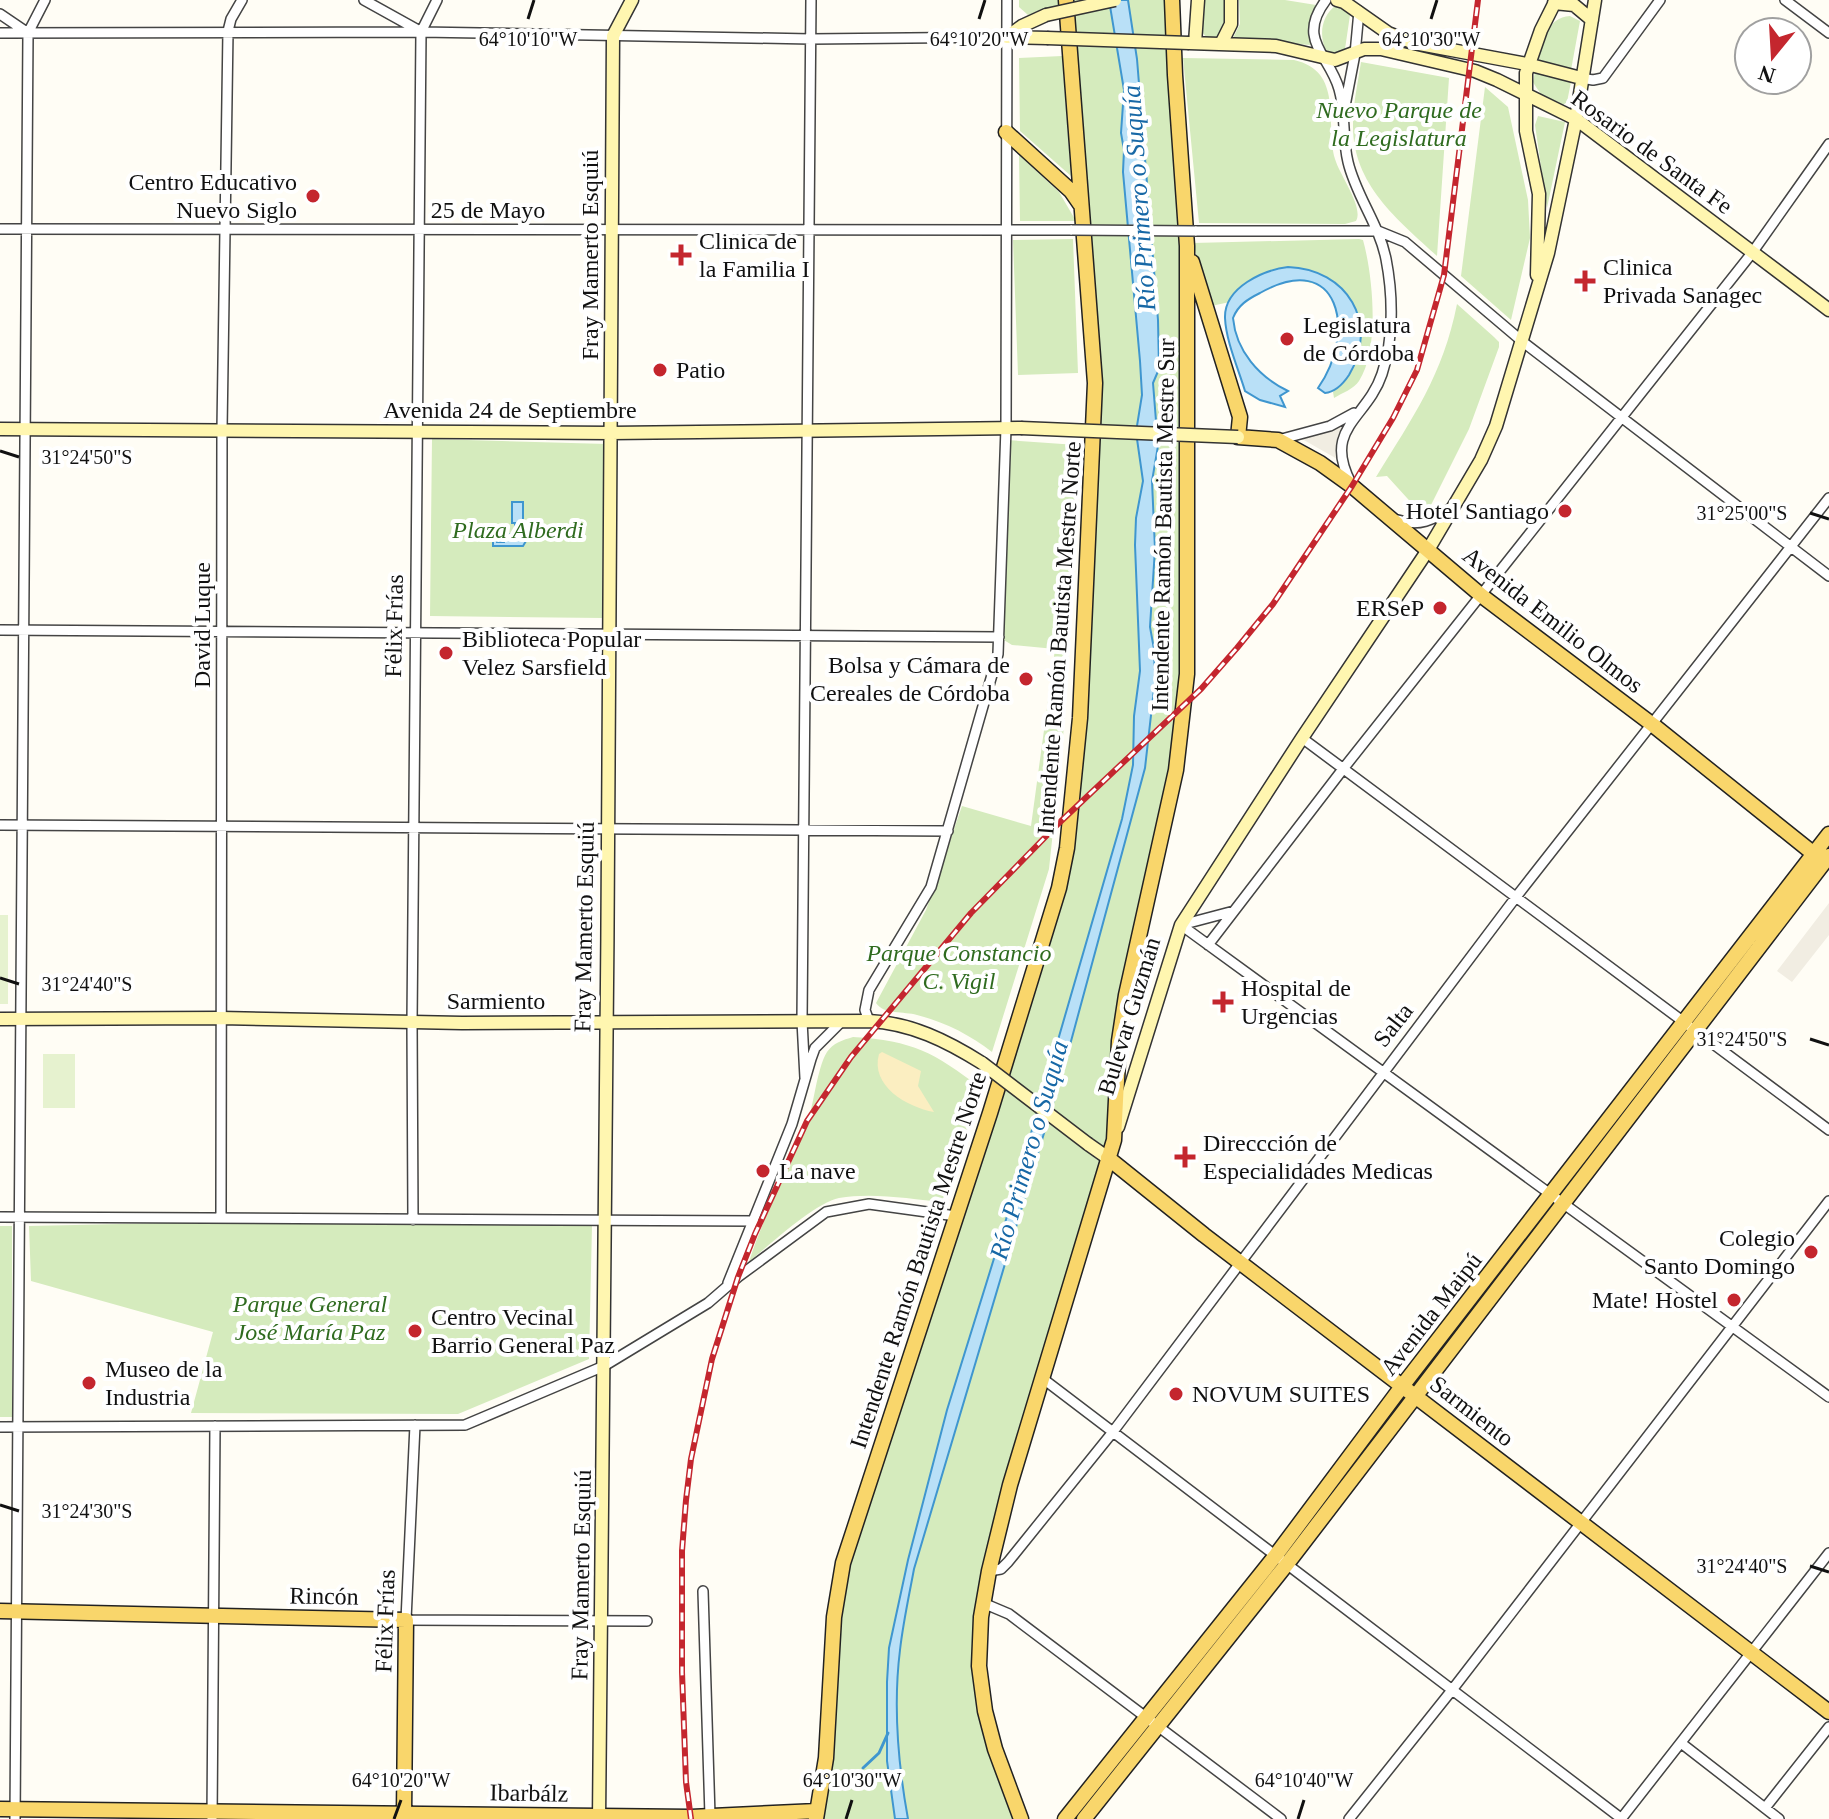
<svg xmlns="http://www.w3.org/2000/svg" width="1829" height="1819" font-family="'Times New Roman',serif">
	<rect width="100%" height="100%" fill="#fffdf5"/>
	<path fill="#d5ebbd" d="M 1019,0 L 1058,0 L 1058,8 L 1028,15 L 1019,7 Z
		M 1066,0 L 1109,0 L 1124,90 L 1121,133 L 1124,150 L 1123,172 L 1140,361 L 1142,395 L 1136,432 L 1143,481 L 1136,518 L 1135,545 L 1140,671 L 1134,716 L 1133,765 L 1122,819 L 1005,1223 L 947,1410 L 908,1560 L 889,1648 L 887,1682 L 887,1761 L 895,1819 L 816,1819 L 838,1588 L 1067,848 L 1095,410 Z
		M 1128,0 L 1172,0 L 1187,246 L 1187,674 L 1126,995 L 1114,1140 L 1010,1485 L 979,1666 L 1021,1819 L 908,1819 C 898,1764 893,1705 900,1650 C 903,1623 909,1596 914,1569 L 1067,1056 L 1145,768 L 1155,680 L 1154,649 L 1150,627 L 1155,549 L 1152,481 L 1158,446 L 1153,383 L 1159,369 L 1158,320 L 1137,59 Z
		M 1204,0 L 1226,0 L 1228,16 L 1218,38 L 1208,39 L 1201,31 Z
		M 1239,0 L 1285,0 L 1316,5 L 1309,22 L 1311,45 L 1232,40 L 1240,24 Z
		M 1336,5 L 1350,15 L 1345,49 L 1334,55 L 1325,49 C 1319,32 1322,16 1336,5 Z
		M 1570,16 L 1580,21 L 1571,70 L 1537,59 C 1544,39 1547,18 1570,16 Z
		M 1062,56 L 1071,176 L 1020,131 L 1019,58 Z
		M 1183,58 L 1294,60 C 1344,71 1325,123 1335,159 C 1340,176 1364,207 1356,221 L 1345,224 L 1199,223 Z
		M 1361,62 L 1449,78 L 1437,256 C 1397,219 1352,184 1353,124 C 1353,104 1358,82 1361,62 Z
		M 1535,72 L 1571,82 L 1567,102 L 1563,105 C 1546,103 1541,95 1533,82 Z
		M 1485,87 L 1508,107 L 1528,200 L 1530,238 L 1511,320 L 1461,276 Z
		M 1538,116 L 1565,122 L 1547,208 L 1535,125 Z
		M 1019,155 L 1059,192 L 1076,221 L 1020,221 Z
		M 1073,239 L 1078,373 L 1018,375 L 1013,240 Z
		M 1359,239 L 1363,240 C 1373,276 1380,349 1359,381 C 1354,389 1342,393 1334,398 L 1333,392 C 1368,364 1367,327 1344,291 L 1266,272 L 1243,285 L 1230,302 L 1211,306 L 1193,243 Z
		M 1457,304 L 1494,337 L 1499,342 L 1499,347 L 1469,429 L 1430,507 L 1423,510 L 1417,509 L 1387,476 L 1376,477 C 1413,417 1443,375 1457,304 Z
		M 432,439 L 607,444 L 603,618 L 430,616 Z
		M 1007,440 L 1077,445 L 1065,717 L 1049,869 L 992,1052 C 970,1035 945,1022 917,1015 C 904,1011 884,1015 876,1003 L 926,910 L 962,806 L 1031,826 L 1055,649 L 1012,645 L 999,637 Z
		M 853,1037 C 914,1041 933,1052 981,1088 L 944,1202 C 910,1199 872,1192 839,1198 C 816,1202 768,1246 749,1262 C 763,1216 787,1175 805,1130 C 814,1108 816,1070 827,1052 C 833,1043 843,1040 853,1037 Z
		M 213,1222 L 592,1226 L 589,1359 L 458,1414 L 191,1413 L 213,1332 L 31,1281 L 29,1226 Z
		M 0,1226 L 12,1226 L 12,1417 L 0,1417 Z"/>
	<path fill="#fbeec1" d="M 882,1052 L 921,1071 L 918,1086 L 934,1112 C 907,1107 870,1086 879,1054 Z"/>
	<path fill="#e6f2cf" d="M 0,915 L 8,915 L 8,1004 L 0,1004 Z
		M 43,1054 L 75,1054 L 75,1108 L 43,1108 Z"/>
	<path fill="#f1ede2" d="M 1341,426 L 1343,429 L 1339,460 L 1302,439 Z
		M 1829,903 L 1829,935 L 1792,982 L 1777,971 Z"/>
	<path fill="#b9e0f7" stroke="#3f96cf" stroke-width="2" d="M 1109,0 L 1128,0 L 1137,59 L 1158,320 L 1159,369 L 1153,383 L 1158,446 L 1152,481 L 1155,549 L 1150,627 L 1154,649 L 1155,680 L 1145,768 L 1067,1056 L 914,1569 C 909,1596 903,1623 900,1650 C 893,1706 898,1764 908,1819 L 895,1819 L 887,1761 L 887,1682 L 889,1648 L 908,1560 L 947,1410 L 1005,1223 L 1122,819 L 1133,765 L 1134,716 L 1140,671 L 1135,545 L 1136,518 L 1143,481 L 1136,432 L 1142,395 L 1140,361 L 1123,172 L 1124,150 L 1121,133 L 1124,90 Z
		M 1288,267 C 1347,269 1380,323 1349,375 C 1343,384 1336,392 1325,393 L 1318,388 C 1357,333 1340,248 1260,293 C 1248,299 1238,305 1233,318 C 1236,351 1259,377 1288,391 L 1280,396 L 1285,407 L 1260,400 L 1245,391 C 1238,368 1226,341 1225,318 C 1224,287 1264,270 1288,267 Z
		M 512,502 L 523,502 L 523,536 L 526,541 L 523,546 L 493,546 L 493,534 L 497,534 L 497,542 L 504,542 L 505,535 L 515,534 L 515,523 L 512,523 Z"/>
	<g fill="none" stroke-linecap="round" stroke-linejoin="round">
		<path stroke="#3f96cf" stroke-width="3" d="M 863,1768 L 879,1753 L 888,1733"/>
		<defs>
			<path id="street" d="M 364,0 L 418,30
				M 1326,0 C 1296,40 1329,54 1339,89 C 1346,112 1342,138 1348,162 C 1356,196 1379,224 1386,259 C 1393,295 1394,338 1382,374 C 1367,419 1322,428 1351,483
				M 1785,0 L 1829,33
				M 0,14 L 28,33
				M 0,33 L 421,32 L 811,39 L 1007,37
				M 1581,78 L 1593,80 L 1603,78 L 1660,0
				M 1345,106 L 1355,54 L 1359,11
				M 0,229 L 1072,230
				M 1195,231 L 1378,231 L 1405,242 L 1523,342 L 1829,576
				M 1278,440 L 1330,426 L 1354,413
				M 1398,520 C 1419,527 1433,520 1451,508
				M 0,630 L 999,637
				M 1302,738 L 1829,1130
				M 0,825 L 948,831
				M 1181,925 L 1829,1397
				M 1181,925 L 1234,911
				M 1208,945 L 1343,769 L 1752,253 L 1829,144
				M 869,1021 L 865,1010 L 869,990 L 931,887 L 998,654 L 1006,428 L 1007,0
				M 805,1078 L 802,1021 L 811,0
				M 0,1217 L 754,1221
				M 221,1218 L 222,430 L 228,31 L 231,19 L 242,0
				M 413,1220 L 412,1022 L 421,32 L 437,0
				M 728,1283 L 792,1124 L 811,1059 L 815,1048 L 842,1021
				M 1042,1378 L 1622,1819
				M 415,1425 L 406,1620 L 647,1621
				M 0,1427 L 465,1425 L 604,1366 L 708,1303 L 738,1277 L 826,1212 L 869,1204 L 956,1216
				M 989,1571 L 1001,1569 L 1008,1562 L 1112,1433 L 1516,897 L 1829,498
				M 703,1591 L 710,1816
				M 983,1603 L 1009,1614 L 1281,1819
				M 1681,1743 L 1779,1819
				M 1765,1808 L 1829,1727
				M 15,1819 L 28,33 L 45,0
				M 212,1819 L 215,1426
				M 1349,1819 L 1452,1690 L 1829,1201
				M 1621,1819 L 1829,1553"/>
			<path id="secondary" d="M 1337,0 L 1344,2 L 1388,33 L 1414,43 L 1527,64 L 1581,78
				M 1554,3 L 1574,5 L 1592,20
				M 1007,37 L 1022,26 L 1046,15
				M 1007,37 L 1047,38
				M 1189,43 L 1276,46 L 1335,60 L 1364,49 L 1381,49 L 1475,71 L 1497,80 L 1576,119 L 1829,310
				M 1195,43 L 1198,0
				M 1221,44 L 1231,24 L 1231,0
				M 1537,275 L 1539,194 L 1526,131 L 1526,73 L 1541,30 L 1556,0
				M 0,429 L 611,433 L 1021,428
				M 0,1019 L 221,1018 L 462,1023 L 869,1021 C 911,1023 947,1041 982,1063
				M 1118,1127 L 1181,925 L 1302,738 L 1428,550 L 1481,460 L 1496,426 L 1548,253 L 1576,119 L 1595,0
				M 1088,1144 L 1108,1158
				M 599,1819 C 607,1225 609,630 613,36 L 632,0"/>
			<path id="primary" d="M 1006,132 L 1071,191 L 1080,204
				M 1192,262 L 1240,417 L 1238,437 L 1278,440 L 1320,463 L 1352,486 L 1482,596 L 1653,725 L 1819,858
				M 1108,1158 L 1204,1235 L 1829,1712
				M 0,1611 L 406,1620 L 404,1814
				M 0,1809 L 691,1817 L 817,1811
				M 816,1819 L 826,1758 L 834,1617 L 843,1563 L 990,1113 L 1059,888 L 1067,848 L 1080,718 L 1095,383 L 1066,0
				M 1021,1819 L 995,1749 L 985,1711 L 979,1666 L 981,1617 L 989,1571 L 1010,1485 L 1114,1140 L 1119,1041 L 1126,995 L 1176,770 L 1187,674 L 1187,246 L 1175,75 L 1172,0
				M 1065,1819 L 1276,1555 L 1403,1385 L 1829,834
				M 1084,1819 L 1287,1564 L 1829,856"/>
		</defs>
		<use href="#street" stroke="#444" stroke-width="12"/>
		<use href="#secondary" stroke="#333" stroke-width="15"/>
		<use href="#primary" stroke="#222" stroke-width="17"/>
		<use href="#street" stroke="#fff" stroke-width="9"/>
		<use href="#secondary" stroke="#fff6b0" stroke-width="12"/>
		<use href="#primary" stroke="#f9d66b" stroke-width="14"/>
		<defs>
			<path id="rail" d="M 691,1819 L 686,1782 L 682,1672 L 682,1551 L 686,1500 L 691,1459 L 712,1359 L 738,1277 L 755,1234 L 807,1121 L 851,1057 L 971,913 L 1058,824 L 1201,689 L 1237,648 L 1273,604 L 1352,486 L 1393,418 L 1417,370 L 1444,275 L 1478,0"/>
		</defs>
		<use href="#rail" stroke="#c4262e" stroke-width="6"/>
		<use href="#rail" stroke="#fff" stroke-width="3" stroke-dasharray="9" stroke-linecap="butt"/>
		<defs>
			<path id="street-bridge" d="M 1072,230 L 1195,231"/>
			<path id="secondary-bridge" d="M 1046,15 L 1115,0
				M 1047,38 L 1189,43
				M 1021,428 L 1238,437
				M 982,1063 L 1088,1144"/>
		</defs>
		<use href="#street-bridge" stroke="#444" stroke-width="12" stroke-linecap="butt"/>
		<use href="#secondary-bridge" stroke="#333" stroke-width="15" stroke-linecap="butt"/>
		<use href="#street-bridge" stroke="#fff" stroke-width="9"/>
		<use href="#secondary-bridge" stroke="#fff6b0" stroke-width="12"/>
	</g>
	<path fill="none" stroke="#111" stroke-width="3" d="M 528,19 L 534,0M 979,19 L 985,0M 1431,19 L 1437,0M 0,451 L 19,457M 1810,513 L 1829,519M 0,978 L 19,984M 1810,1039 L 1829,1045M 0,1505 L 19,1511M 1810,1566 L 1829,1572M 394,1819 L 401,1800M 846,1819 L 852,1800M 1298,1819 L 1304,1800"/>
	<g fill="#c4262e" stroke="#fff" stroke-width="3">
		<circle cx="313" cy="196" r="8"/>
		<path d="M677 243h8v8h8v8h-8v8h-8v-8h-8v-8h8z"/>
		<path d="M1581 269h8v8h8v8h-8v8h-8v-8h-8v-8h8z"/>
		<circle cx="1287" cy="339" r="8"/>
		<circle cx="660" cy="370" r="8"/>
		<circle cx="1565" cy="511" r="8"/>
		<circle cx="1440" cy="608" r="8"/>
		<circle cx="446" cy="653" r="8"/>
		<circle cx="1026" cy="679" r="8"/>
		<path d="M1219 990h8v8h8v8h-8v8h-8v-8h-8v-8h8z"/>
		<path d="M1181 1145h8v8h8v8h-8v8h-8v-8h-8v-8h8z"/>
		<circle cx="763" cy="1171" r="8"/>
		<circle cx="1811" cy="1252" r="8"/>
		<circle cx="1734" cy="1300" r="8"/>
		<circle cx="415" cy="1331" r="8"/>
		<circle cx="89" cy="1383" r="8"/>
		<circle cx="1176" cy="1394" r="8"/>
	</g>
	<g text-anchor="middle" dominant-baseline="central" stroke-width="8" stroke-linejoin="round" paint-order="stroke">
		<g font-size="24" font-style="italic" fill="#2f6b1f" stroke="#fff">
			<text x="1399" y="110">Nuevo Parque de<tspan x="1399" dy="28">la Legislatura</tspan></text>
			<text x="518" y="530">Plaza Alberdi</text>
			<text x="959" y="953">Parque Constancio<tspan x="959" dy="28">C. Vigil</tspan></text>
			<text x="310" y="1304">Parque General<tspan x="310" dy="28">José María Paz</tspan></text>
		</g>
		<g font-size="24" fill="#111" stroke="#fff">
			<text transform="translate(1652 152) rotate(36)">Rosario de Santa Fe</text>
			<text x="488" y="210">25 de Mayo</text>
			<text transform="translate(590 255) rotate(-90)">Fray Mamerto Esquiú</text>
			<text x="510" y="410">Avenida 24 de Septiembre</text>
			<text transform="translate(1163 525) rotate(-89)">Intendente Ramón Bautista Mestre Sur</text>
			<text transform="translate(1553 620) rotate(38)">Avenida Emilio Olmos</text>
			<text transform="translate(202 625) rotate(-90)">David Luque</text>
			<text transform="translate(394 626) rotate(-89)">Félix Frías</text>
			<text transform="translate(1059 638) rotate(-86)">Intendente Ramón Bautista Mestre Norte</text>
			<text transform="translate(584 927) rotate(-89)">Fray Mamerto Esquiú</text>
			<text x="496" y="1001">Sarmiento</text>
			<text transform="translate(1129 1016) rotate(-73)">Bulevar Guzmán</text>
			<text transform="translate(1393 1025) rotate(-52)">Salta</text>
			<text transform="translate(918 1260) rotate(-72)">Intendente Ramón Bautista Mestre Norte</text>
			<text transform="translate(1431 1314) rotate(-52)">Avenida Maipú</text>
			<text transform="translate(1472 1411) rotate(38)">Sarmiento</text>
			<text transform="translate(581 1575) rotate(-89)">Fray Mamerto Esquiú</text>
			<text transform="translate(324 1596) rotate(1)">Rincón</text>
			<text transform="translate(385 1621) rotate(-88)">Félix Frías</text>
			<text transform="translate(529 1793) rotate(1)">Ibarbálz</text>
		</g>
		<g font-size="24" fill="#111" stroke="#fff" text-anchor="start">
			<text x="297" y="182" text-anchor="end">Centro Educativo<tspan x="297" dy="28">Nuevo Siglo</tspan></text>
			<text x="699" y="241">Clinica de<tspan x="699" dy="28">la Familia I</tspan></text>
			<text x="1603" y="267">Clinica<tspan x="1603" dy="28">Privada Sanagec</tspan></text>
			<text x="1303" y="325">Legislatura<tspan x="1303" dy="28">de Córdoba</tspan></text>
			<text x="676" y="370">Patio</text>
			<text x="1549" y="511" text-anchor="end">Hotel Santiago</text>
			<text x="1424" y="608" text-anchor="end">ERSeP</text>
			<text x="462" y="639">Biblioteca Popular<tspan x="462" dy="28">Velez Sarsfield</tspan></text>
			<text x="1010" y="665" text-anchor="end">Bolsa y Cámara de<tspan x="1010" dy="28">Cereales de Córdoba</tspan></text>
			<text x="1241" y="988">Hospital de<tspan x="1241" dy="28">Urgencias</tspan></text>
			<text x="1203" y="1143">Direccción de<tspan x="1203" dy="28">Especialidades Medicas</tspan></text>
			<text x="779" y="1171">La nave</text>
			<text x="1795" y="1238" text-anchor="end">Colegio<tspan x="1795" dy="28">Santo Domingo</tspan></text>
			<text x="1718" y="1300" text-anchor="end">Mate! Hostel</text>
			<text x="431" y="1317">Centro Vecinal<tspan x="431" dy="28">Barrio General Paz</tspan></text>
			<text x="105" y="1369">Museo de la<tspan x="105" dy="28">Industria</tspan></text>
			<text x="1192" y="1394">NOVUM SUITES</text>
		</g>
		<g font-size="26" font-style="italic" fill="#1768a6" stroke="#fff">
			<text transform="translate(1139 198) rotate(-94)">Río Primero o Suquía</text>
			<text transform="translate(1029 1150) rotate(-74)">Río Primero o Suquía</text>
		</g>
	</g>
	<g font-size="20" text-anchor="middle" fill="#111" stroke="#fff" stroke-width="8" stroke-linejoin="round" paint-order="stroke">
		<text x="528" y="46">64°10'10"W</text>
		<text x="979" y="46">64°10'20"W</text>
		<text x="1431" y="46">64°10'30"W</text>
		<text x="87" y="464">31°24'50"S</text>
		<text x="1742" y="520">31°25'00"S</text>
		<text x="87" y="991">31°24'40"S</text>
		<text x="1742" y="1046">31°24'50"S</text>
		<text x="87" y="1518">31°24'30"S</text>
		<text x="1742" y="1573">31°24'40"S</text>
		<text x="401" y="1787">64°10'20"W</text>
		<text x="852" y="1787">64°10'30"W</text>
		<text x="1304" y="1787">64°10'40"W</text>
	</g>
	<g transform="translate(1773 56) rotate(198)"><circle r="38" fill="#ffffff" stroke="#a0a0a0" stroke-width="2"/>
	<path d="M0-6L14 30L0 20L-14 30Z" fill="#c4262e"/>
	<text y="-12" font-size="22" font-weight="bold" text-anchor="middle" fill="#111111">N</text>
	</g>
</svg>
